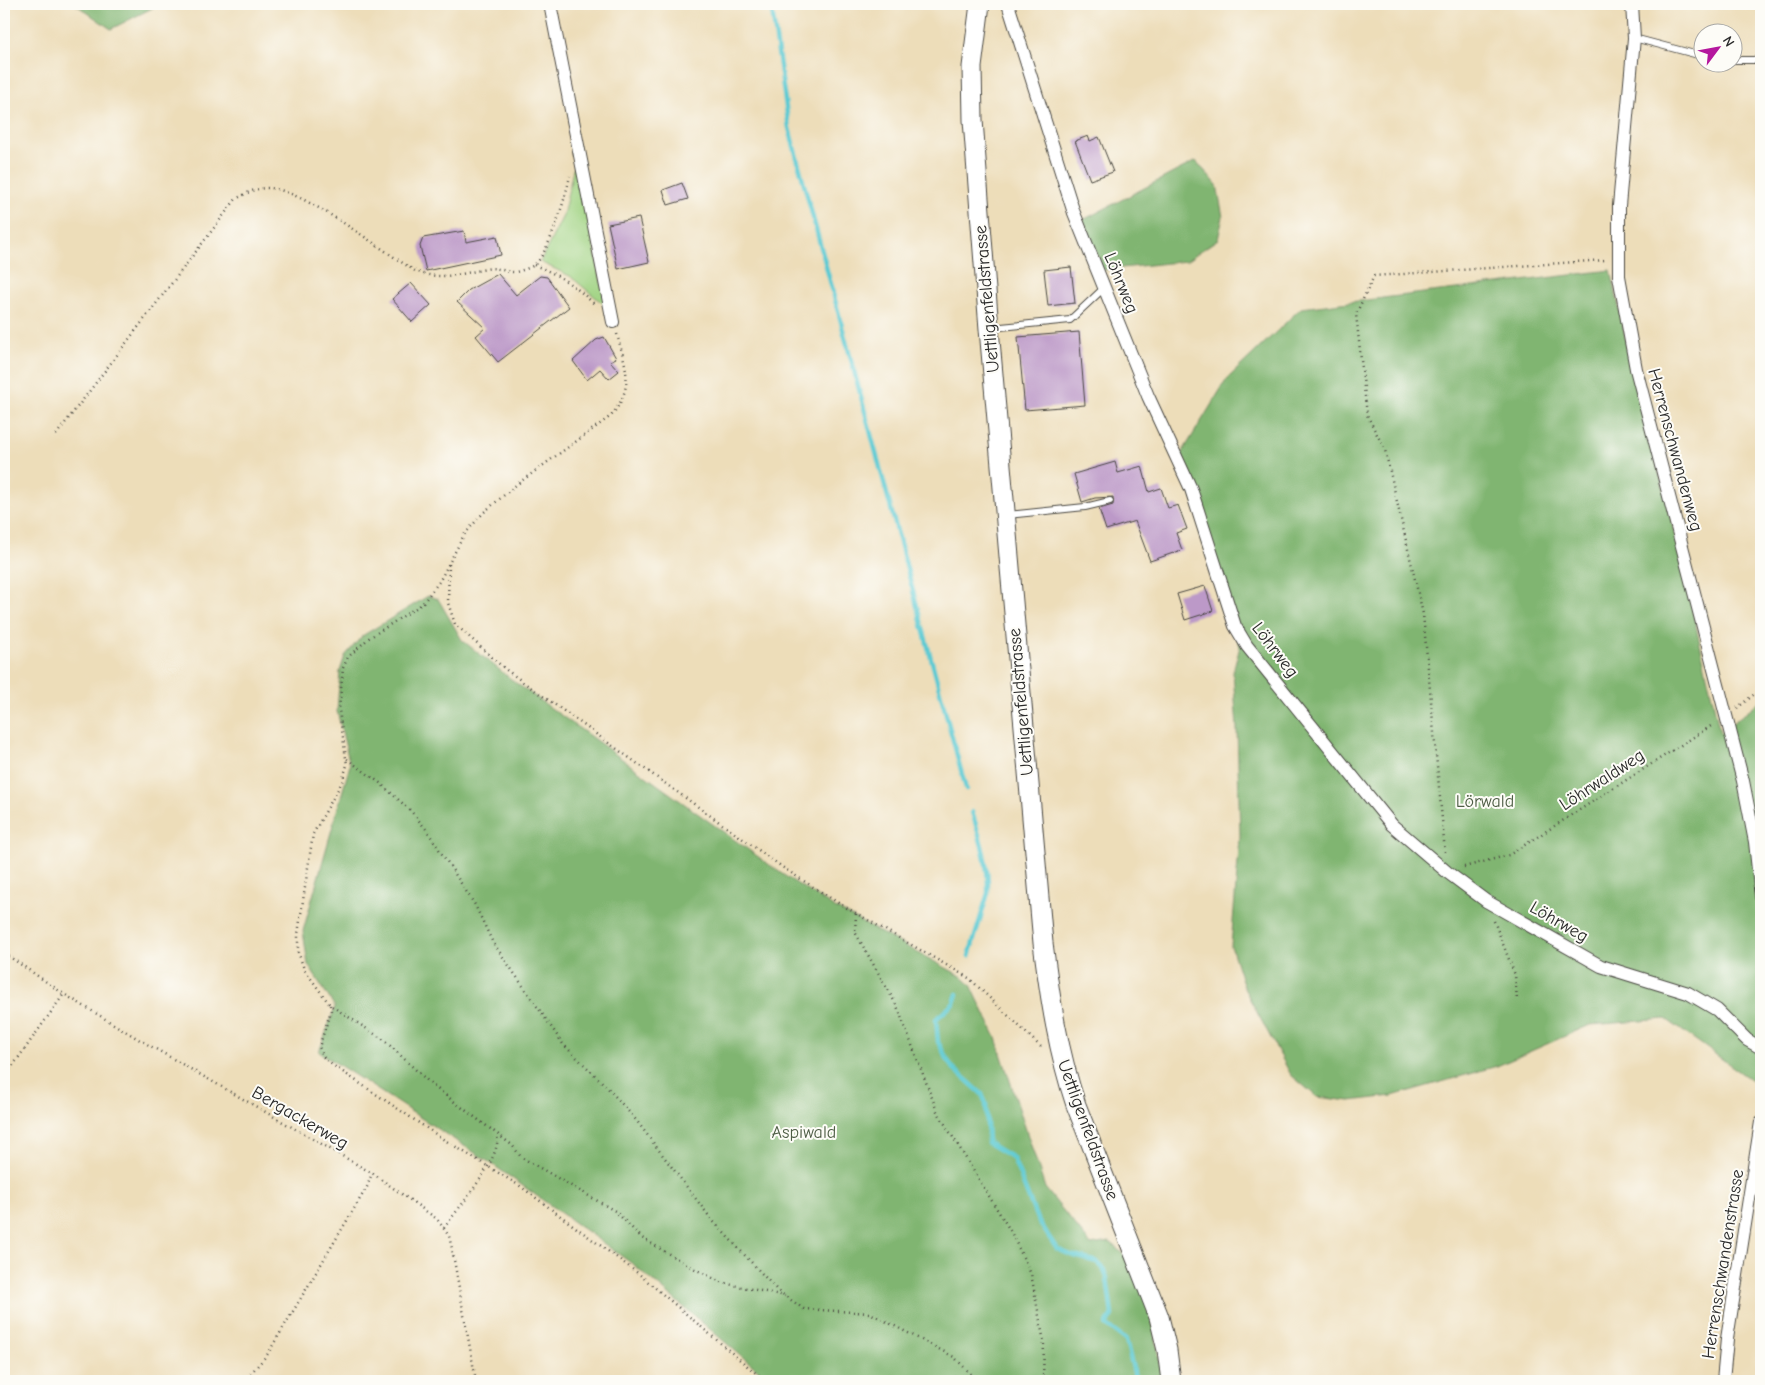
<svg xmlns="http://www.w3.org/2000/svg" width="1765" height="1385" font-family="'Comic Neue',sans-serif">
	<rect width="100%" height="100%" fill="#fdfcf7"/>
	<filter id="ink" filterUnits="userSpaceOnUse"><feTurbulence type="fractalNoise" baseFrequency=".02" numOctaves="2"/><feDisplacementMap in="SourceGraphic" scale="10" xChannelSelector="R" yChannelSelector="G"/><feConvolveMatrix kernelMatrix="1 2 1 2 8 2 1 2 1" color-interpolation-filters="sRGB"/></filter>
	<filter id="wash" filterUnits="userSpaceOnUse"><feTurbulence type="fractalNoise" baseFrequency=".0096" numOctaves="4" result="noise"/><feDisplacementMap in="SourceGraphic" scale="20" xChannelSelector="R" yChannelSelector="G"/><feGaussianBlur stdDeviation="1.12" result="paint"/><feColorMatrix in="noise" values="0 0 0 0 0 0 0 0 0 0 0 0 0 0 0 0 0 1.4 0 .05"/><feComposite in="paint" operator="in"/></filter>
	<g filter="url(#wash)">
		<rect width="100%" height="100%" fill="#edddb9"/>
		<path fill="#a0d383" stroke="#667f57" d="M 576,156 L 606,306 L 570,276 L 540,262 L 563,216 Z"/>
		<path fill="#80b571" stroke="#56704e" d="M 75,4 L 160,4 L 111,29 Z
			M 1196,161 L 1217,185 L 1223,217 L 1218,239 L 1186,261 L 1103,270 L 1083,220 Z
			M 1611,270 L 1638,398 L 1671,515 L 1720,733 L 1761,700 L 1761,1087 L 1666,1019 L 1590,1025 L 1497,1066 L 1392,1096 L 1350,1101 L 1317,1097 L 1291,1075 L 1245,990 L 1231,946 L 1240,837 L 1237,728 L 1233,672 L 1240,646 L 1180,456 L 1227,379 L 1301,308 Z
			M 428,596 L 438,599 L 462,640 L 516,683 L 785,876 L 835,908 L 961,976 L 971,985 L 996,1038 L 1045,1188 L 1091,1245 L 1110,1242 C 1150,1270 1155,1336 1163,1381 L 771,1381 L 634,1265 L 492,1164 L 319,1052 L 335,1007 L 308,965 L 303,931 L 350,765 L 337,711 L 340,671 L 345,656 L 362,636 Z"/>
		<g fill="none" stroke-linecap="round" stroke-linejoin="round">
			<path stroke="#5dcad3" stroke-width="4.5" d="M 771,4 L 789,128 L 966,789
				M 969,956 L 988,893 C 989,864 980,838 972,812
				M 957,994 L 954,1003 L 936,1019 L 938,1042 L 951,1066 L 982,1094 L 986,1104 L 988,1143 L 1013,1158 L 1037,1219 L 1057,1249 L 1071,1255 L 1097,1262 L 1103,1268 L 1107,1278 L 1112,1315 L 1106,1325 L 1126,1340 L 1136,1381"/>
		</g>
		<g id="blocks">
			<path fill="#bc99c8" d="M 1088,136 L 1090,141 L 1099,137 L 1113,172 L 1090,180 L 1075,141 Z
				M 682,183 L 688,199 L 668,205 L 663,190 Z
				M 639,218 L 649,262 L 618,269 L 608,224 Z
				M 464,231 L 466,242 L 497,236 L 501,255 L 426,271 L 420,246 L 423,238 Z
				M 1071,267 L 1075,303 L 1048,306 L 1044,270 Z
				M 498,274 L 516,295 L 540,276 L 547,277 L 569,307 L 498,362 L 476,336 L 485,328 L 457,302 L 469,290 Z
				M 411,283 L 431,305 L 412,322 L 392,299 Z
				M 1079,332 L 1085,405 L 1025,410 L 1018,337 Z
				M 604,337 L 616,358 L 610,361 L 619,371 L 609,379 L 600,369 L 587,380 L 573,361 L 596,340 Z
				M 1115,462 L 1118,473 L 1142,466 L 1149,492 L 1161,488 L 1168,508 L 1178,505 L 1187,529 L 1176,533 L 1182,550 L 1150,561 L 1135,521 L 1106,530 L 1099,509 L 1113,505 L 1113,497 L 1095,498 L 1082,502 L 1074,474 Z
				M 1205,586 L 1213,611 L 1185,620 L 1177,594 Z"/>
		</g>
	</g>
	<g filter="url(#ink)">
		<use href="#blocks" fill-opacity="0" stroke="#484640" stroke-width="1"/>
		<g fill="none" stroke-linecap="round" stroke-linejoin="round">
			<defs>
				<path id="service" d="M 1634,38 L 1702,56
					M 1732,60 L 1761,60
					M 991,328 L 1070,320 L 1104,288
					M 1008,515 L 1085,507 L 1110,501"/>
				<path id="minor" d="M 550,4 L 613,322
					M 1008,4 L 1074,213 L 1148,396 L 1191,489 L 1235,626 L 1247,646 L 1392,825 L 1447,872 L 1486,901 L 1601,966 L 1688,993 L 1717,1010 L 1747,1040 L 1761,1048
					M 1632,4 L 1634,38 L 1619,206 L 1619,276 L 1636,369 L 1743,781 L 1755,842 L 1761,897
					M 1723,1381 L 1727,1339 L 1761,1122"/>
				<path id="secondary" d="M 980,4 L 972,67 L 973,120 L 989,329 L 1043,943 C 1050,998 1058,1051 1076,1105 L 1159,1317 L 1167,1350 L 1171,1381"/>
			</defs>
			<use href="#service" stroke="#484640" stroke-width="8"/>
			<use href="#minor" stroke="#484640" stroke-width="14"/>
			<use href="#secondary" stroke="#484640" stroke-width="21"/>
			<path stroke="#484640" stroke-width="2.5" stroke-dasharray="1 4" stroke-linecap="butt" d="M 534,265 C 558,274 577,287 595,305
				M 617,334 C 626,368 635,386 611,416 L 516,485 L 483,513 L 464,535 L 439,582 L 422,604 L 369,638 L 348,657 L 343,668 L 339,710 L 347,765 L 342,782 L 313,834 L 298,934 L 298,952 L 304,969 L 330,1005 L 384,1040 L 432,1085 L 512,1145 L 521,1157 L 615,1211 L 642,1238 L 691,1267 L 723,1283 L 785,1296
				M 56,435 L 236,199 C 247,193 255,188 268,188 C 301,188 383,251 415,271 C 441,281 459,274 486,269 C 498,266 506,273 516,272 C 520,271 530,268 534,265 C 549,254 566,196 570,176
				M 449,564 L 448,603 L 455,624 L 505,669 L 785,869 L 840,904 L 969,978 L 1043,1049
				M 1737,708 L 1761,689
				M 347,759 L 380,783 L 410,810 L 426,829 L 475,905 L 492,941 L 563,1044 L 606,1086 L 636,1120 L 712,1220 L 778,1291 L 804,1309 L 870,1313 L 954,1357 L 978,1381
				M 1445,852 L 1423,614 L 1385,450 L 1367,415 L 1356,314 L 1374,276 L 1605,260
				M 1464,867 L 1509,855 L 1714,724
				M 856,914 L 855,932 L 897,1006 L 937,1111 L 1011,1232 L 1031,1274 L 1044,1342 L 1043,1381
				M 1494,921 L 1515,975 L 1517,1000
				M 4,953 L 64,994 L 140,1040 L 372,1173 L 437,1219 L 449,1236 L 452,1249 L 476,1381
				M 330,1005 L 331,1011 L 319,1047 L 325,1060 L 443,1139 L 520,1186 L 639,1274 L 765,1381
				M 4,1078 L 64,994
				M 444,1228 C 458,1208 502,1158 497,1136
				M 244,1381 L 267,1355 L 367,1187 L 372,1173"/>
			<use href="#service" stroke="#fff" stroke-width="6"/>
			<use href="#minor" stroke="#fff" stroke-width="12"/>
			<use href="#secondary" stroke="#fff" stroke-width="19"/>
		</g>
	</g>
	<g text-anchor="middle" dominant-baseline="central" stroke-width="4" stroke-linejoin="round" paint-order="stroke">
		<g font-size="18" fill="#2b2b2b" stroke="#fdfcf7">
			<text transform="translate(1121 283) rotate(68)">Löhrweg</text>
			<text transform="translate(987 299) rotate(-95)">Uettligenfeldstrasse</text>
			<text transform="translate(1675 450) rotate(75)">Herrenschwandenweg</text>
			<text transform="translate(1275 650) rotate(53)">Löhrweg</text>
			<text transform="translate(1021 702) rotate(-95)">Uettligenfeldstrasse</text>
			<text transform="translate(1602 780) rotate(-33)">Löhrwaldweg</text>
			<text transform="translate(1559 922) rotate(30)">Löhrweg</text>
			<text transform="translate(300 1118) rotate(30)">Bergackerweg</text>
			<text transform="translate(1088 1130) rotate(70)">Uettligenfeldstrasse</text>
			<text transform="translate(1723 1264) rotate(-81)">Herrenschwandenstrasse</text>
		</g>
		<g font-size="18" fill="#4e5d45" stroke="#fdfcf7">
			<text x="1485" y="801">Lörwald</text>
			<text x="804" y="1132">Aspiwald</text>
		</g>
	</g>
	<rect width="1765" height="1385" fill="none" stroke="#fdfcf7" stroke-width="20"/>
	<g transform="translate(1718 48) rotate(58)"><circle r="24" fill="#fdfcf7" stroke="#a9a8a5"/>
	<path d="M0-4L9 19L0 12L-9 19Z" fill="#b5179e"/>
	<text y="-8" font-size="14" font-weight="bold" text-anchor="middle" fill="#2b2b2b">N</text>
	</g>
</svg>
